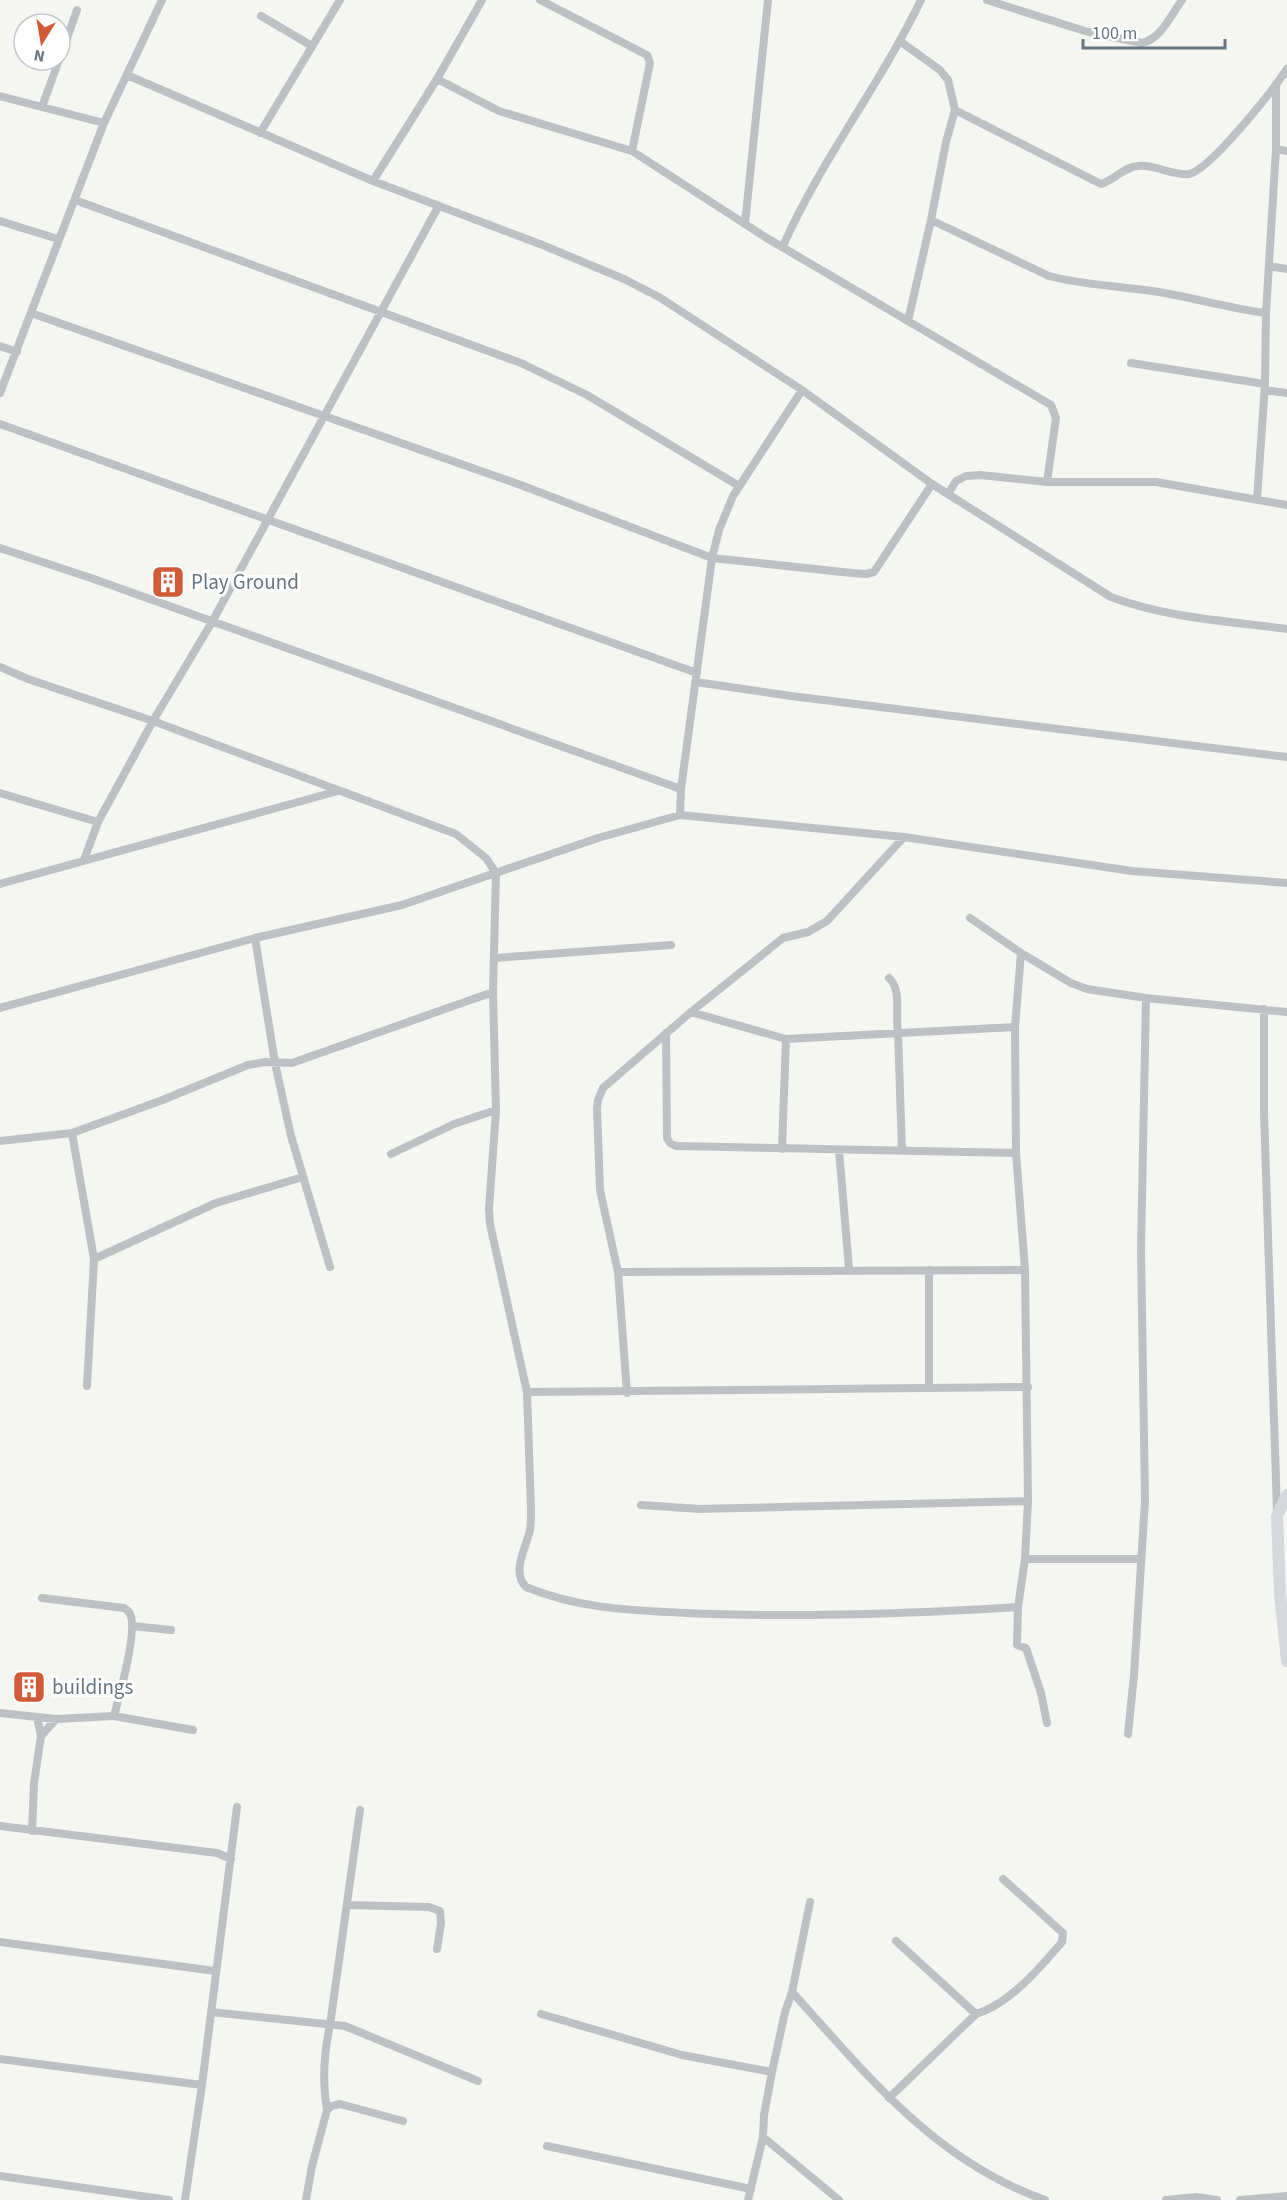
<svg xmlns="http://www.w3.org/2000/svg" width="1287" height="2200" font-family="'Source Sans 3',sans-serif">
	<rect width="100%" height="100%" fill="#f5f6f2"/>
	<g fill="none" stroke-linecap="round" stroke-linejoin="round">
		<path stroke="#bdc1c4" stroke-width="8" d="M 540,0 L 647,55 L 650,63 L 632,151
			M 987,0 L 1088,32 L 1142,43 C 1161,39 1171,15 1182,0
			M 261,16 L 312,46
			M 901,42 L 940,70 L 948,80 L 955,110 L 946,142 L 931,220 L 908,321
			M 60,58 L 77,10
			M 127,75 L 373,181 L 540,244 L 624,279 L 659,297 L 802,390 L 932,484 L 1111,597 C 1167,618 1228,621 1287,629
			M 437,79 L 499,111 L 632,151 L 765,237 L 1051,405 L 1056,418 L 1047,482
			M 0,96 L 104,123
			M 42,107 L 59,60
			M 955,110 L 1101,184 C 1115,180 1123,167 1138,166 C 1155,164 1172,176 1189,174 C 1210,170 1273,90 1287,69
			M 260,133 L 340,0
			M 1276,149 L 1287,151
			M 373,181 L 437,79 L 482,0
			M 75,200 L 521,363 L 587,395 L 739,486
			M 931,220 L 1049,276 C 1083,285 1118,286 1153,291 C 1191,297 1228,308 1266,313
			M 0,221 L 58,239
			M 745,224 L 768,0
			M 783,246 C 821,160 880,85 921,0
			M 1269,266 L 1287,269
			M 31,313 L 518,484 L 712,558 L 852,573 L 866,574 L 874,572 L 932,484
			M 0,346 L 17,352
			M 1131,363 L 1265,384
			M 1265,390 L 1287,393
			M 0,393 L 104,123 L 162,0
			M 0,424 L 697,673
			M 948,494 L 956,481 L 966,476 L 980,475 L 1047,482 L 1156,482 L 1287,505
			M 1257,500 L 1265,384 L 1266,313 L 1276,149 L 1276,86
			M 0,548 L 91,578 L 681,789
			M 0,667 L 28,679 L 153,721 L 456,834 L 486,858 L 496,873 L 493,992 L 496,1110 L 489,1209 L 490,1224 L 527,1392 L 531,1510 C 531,1517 531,1524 530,1530 C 526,1548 511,1572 526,1587 C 580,1609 629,1610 686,1613 C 797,1618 908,1614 1018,1607
			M 696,682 L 791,696 L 1287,757
			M 0,793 L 98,822
			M 680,815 L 681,789 L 712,558 L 719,530 L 733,496 L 802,390
			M 84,860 L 98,822 L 153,721 L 212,622 L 438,207
			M 0,884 L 338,791
			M 970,918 L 1021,953 L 1071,983 L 1087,989 L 1146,998 L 1287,1012
			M 255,938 L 275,1063 L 291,1136 L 330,1267
			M 1021,953 L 1015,1027 L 1016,1153 L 1025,1270 L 1028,1501 L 1025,1559 L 1018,1607 L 1017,1645 L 1026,1648 L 1041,1693 L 1047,1723
			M 495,958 L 671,945
			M 889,978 C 902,989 895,1015 898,1032 L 902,1151
			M 0,1008 L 255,938 L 402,905 L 598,838 L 680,815 L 904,837 L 1132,871 L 1287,883
			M 1264,1009 L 1264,1112 L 1277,1512
			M 691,1012 L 786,1039 L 1015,1027
			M 666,1033 L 667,1138 L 670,1143 L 676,1146 L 1016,1153
			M 72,1133 L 94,1259 L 87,1386
			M 0,1141 L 72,1133 L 160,1101 L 248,1065 L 265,1062 L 292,1063 L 493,992
			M 782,1149 L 786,1039
			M 839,1150 L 849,1269
			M 391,1154 L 454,1124 L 496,1110
			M 94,1259 L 216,1203 L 303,1177
			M 929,1270 L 929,1387
			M 618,1272 L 1025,1270
			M 527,1392 L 1028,1387
			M 627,1393 L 618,1272 L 600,1190 L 597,1108 L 598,1100 L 603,1088 L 691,1012 L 783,938 L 808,932 L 827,921 L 904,837
			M 641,1505 L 700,1509 L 1028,1501
			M 1025,1559 L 1140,1559
			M 132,1626 L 171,1630
			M 0,1713 L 56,1719 L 114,1716 C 119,1698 138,1629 130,1614 C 129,1611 127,1610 124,1608 L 42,1598
			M 114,1716 L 193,1730
			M 1128,1734 L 1134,1675 L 1145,1501 L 1141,1249 L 1146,998
			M 41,1736 L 56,1719
			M 0,1826 L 217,1853 L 231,1859
			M 32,1831 L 34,1783 L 41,1736 L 37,1717
			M 347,1905 L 429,1907 L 440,1911 L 441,1923 L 437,1949
			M 896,1941 L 976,2014
			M 0,1942 L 215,1971
			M 792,1992 C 868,2076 935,2161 1045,2200
			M 211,2012 L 345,2026 L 478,2081
			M 541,2014 L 682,2055 L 772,2072
			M 0,2059 L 202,2085
			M 889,2098 L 976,2014 C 1009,2004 1039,1969 1062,1942 L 1063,1933 L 1003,1879
			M 327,2110 C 322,2082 324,2053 330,2025 L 360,1810
			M 763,2137 L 839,2200
			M 547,2146 L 751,2189
			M 0,2176 L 169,2200
			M 185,2200 L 202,2085 L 237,1807
			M 306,2200 L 312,2166 L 327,2110 L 332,2106 L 340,2104 L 403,2121
			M 748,2200 L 763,2137 L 764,2115 L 772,2072 L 785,2012 L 792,1992 L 810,1902
			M 1166,2200 L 1196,2197 L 1217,2200
			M 1240,2200 L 1287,2196"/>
		<path stroke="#d5d8dc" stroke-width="12" d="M 1287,1495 L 1277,1516 L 1280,1594 L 1287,1661"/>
	</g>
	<defs>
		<symbol id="building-square" viewBox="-11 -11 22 22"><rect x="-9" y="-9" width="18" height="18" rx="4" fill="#d25a36" stroke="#fff"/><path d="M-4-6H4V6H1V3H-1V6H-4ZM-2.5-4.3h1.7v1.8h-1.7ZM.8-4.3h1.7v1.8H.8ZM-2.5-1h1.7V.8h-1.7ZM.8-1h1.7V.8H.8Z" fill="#fff"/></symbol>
	</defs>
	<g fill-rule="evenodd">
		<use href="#building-square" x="149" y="563" width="38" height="38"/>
		<use href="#building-square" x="10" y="1668" width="38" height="38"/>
	</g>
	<g text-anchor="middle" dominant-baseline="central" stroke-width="6" stroke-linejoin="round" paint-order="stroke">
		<g font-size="21" fill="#677581" stroke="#fff" text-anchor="start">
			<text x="191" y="582">Play Ground</text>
			<text x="52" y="1687">buildings</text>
		</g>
	</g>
	<g transform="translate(42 42) rotate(191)"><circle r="28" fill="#ffffff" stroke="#c2c8cd" stroke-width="1.5"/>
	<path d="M0-4.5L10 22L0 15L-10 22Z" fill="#d25a36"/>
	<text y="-9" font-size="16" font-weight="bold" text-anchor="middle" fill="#677581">N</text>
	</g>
	<path d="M1083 39v9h142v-9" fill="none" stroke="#677581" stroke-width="3"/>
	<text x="1092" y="39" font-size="18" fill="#677581" stroke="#ffffff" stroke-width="4.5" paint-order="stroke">100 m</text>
</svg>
